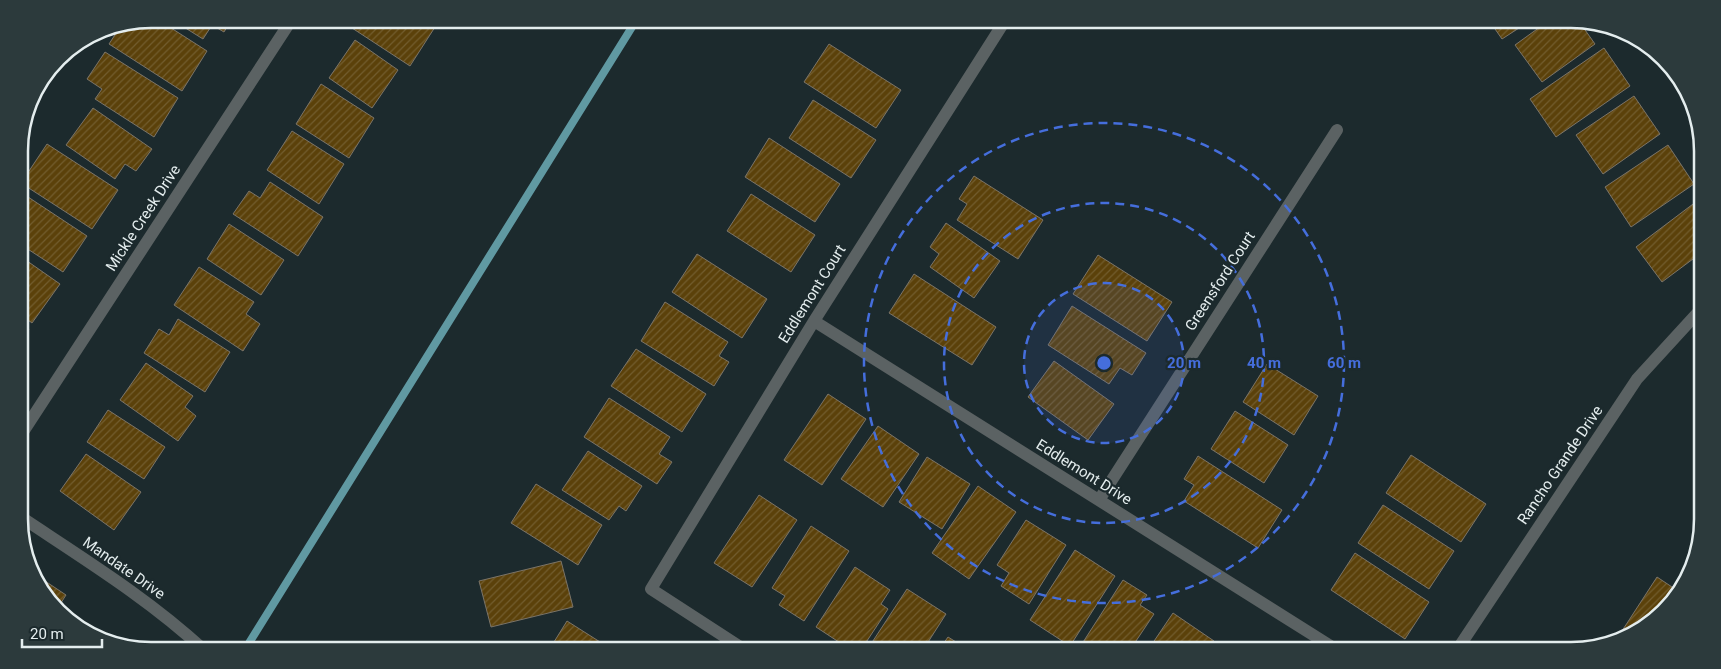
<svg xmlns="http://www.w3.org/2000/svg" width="1721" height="669" font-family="Roboto,sans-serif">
	<defs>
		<pattern id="building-hatch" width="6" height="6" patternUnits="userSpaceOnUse" patternTransform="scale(1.25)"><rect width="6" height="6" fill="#5b410a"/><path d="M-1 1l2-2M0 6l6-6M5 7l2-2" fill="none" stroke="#725d2e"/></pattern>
	</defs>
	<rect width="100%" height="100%" fill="#1c2a2d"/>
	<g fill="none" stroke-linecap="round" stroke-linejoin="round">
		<path stroke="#6099a2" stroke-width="8" d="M 249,643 L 637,19"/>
	</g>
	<path fill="url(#building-hatch)" stroke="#7b7468" d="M 150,19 L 157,19 L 207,51 L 182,91 L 109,44 L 122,24 Z
		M 171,19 L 232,19 L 224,32 L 212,25 L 203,39 Z
		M 358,19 L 423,19 L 435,27 L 410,66 L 352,28 Z
		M 1488,19 L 1533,19 L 1502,39 Z
		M 1551,19 L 1578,20 L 1595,44 L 1542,82 L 1515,45 Z
		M 355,40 L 398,70 L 372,108 L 329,78 Z
		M 829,44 L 901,90 L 876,128 L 804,82 Z
		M 1604,48 L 1630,86 L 1556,137 L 1530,99 Z
		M 105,52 L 178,98 L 154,137 L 95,99 L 102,89 L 87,79 Z
		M 321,84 L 374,118 L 349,158 L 296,124 Z
		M 1634,96 L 1660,134 L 1603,174 L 1576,135 Z
		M 813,100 L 876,140 L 851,178 L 789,138 Z
		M 93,108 L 152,149 L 136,171 L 125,164 L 115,179 L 66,145 Z
		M 292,131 L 344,164 L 319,204 L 267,170 Z
		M 769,138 L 840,184 L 815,222 L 745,177 Z
		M 47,144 L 118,190 L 92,229 L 21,183 Z
		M 1668,145 L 1694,184 L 1631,227 L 1605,187 Z
		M 974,176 L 1043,220 L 1018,259 L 957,220 L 967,204 L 959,199 Z
		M 270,182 L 323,217 L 298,256 L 233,214 L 249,191 L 260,198 Z
		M 22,193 L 87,236 L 63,272 L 20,244 L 19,197 Z
		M 751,194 L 815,235 L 791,272 L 727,231 Z
		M 1701,198 L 1701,253 L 1662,282 L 1636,247 Z
		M 946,223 L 1000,261 L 974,298 L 930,267 L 939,254 L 930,247 Z
		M 229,224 L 284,260 L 261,295 L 207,259 Z
		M 697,254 L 767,299 L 742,338 L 672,292 Z
		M 1098,255 L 1172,302 L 1147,341 L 1073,294 Z
		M 20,256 L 60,284 L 32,323 L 20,314 Z
		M 199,267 L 254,302 L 246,314 L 260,324 L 243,351 L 174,305 Z
		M 914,274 L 996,327 L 972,365 L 889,313 Z
		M 665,302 L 728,342 L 719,356 L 729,362 L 714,386 L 641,341 Z
		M 1072,306 L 1146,353 L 1132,375 L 1120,368 L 1109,384 L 1048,345 Z
		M 178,319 L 230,352 L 205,392 L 144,353 L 159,329 L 169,335 Z
		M 20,324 L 29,329 L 20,343 Z
		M 636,349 L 706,394 L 682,432 L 611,386 Z
		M 1054,361 L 1114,404 L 1088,440 L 1028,397 Z
		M 146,363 L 193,396 L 185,407 L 196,416 L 178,441 L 120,400 Z
		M 1267,364 L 1318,396 L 1294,435 L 1243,402 Z
		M 828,394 L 866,419 L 822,485 L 784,460 Z
		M 609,398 L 670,437 L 659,454 L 672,462 L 657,484 L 584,437 Z
		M 108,410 L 165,447 L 144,479 L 87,442 Z
		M 1235,411 L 1288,445 L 1264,483 L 1211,449 Z
		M 878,426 L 919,454 L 883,507 L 841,479 Z
		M 588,451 L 642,486 L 626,511 L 619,506 L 609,520 L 562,490 Z
		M 86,454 L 141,492 L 114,530 L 60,491 Z
		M 1411,455 L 1486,504 L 1461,542 L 1386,493 Z
		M 1198,456 L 1282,510 L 1258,548 L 1184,501 L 1194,485 L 1184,479 Z
		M 927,457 L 970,484 L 942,529 L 899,502 Z
		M 536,484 L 602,525 L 578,565 L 511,523 Z
		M 978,486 L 1016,512 L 969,579 L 932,553 Z
		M 759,495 L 797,520 L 752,587 L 714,563 Z
		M 1383,505 L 1454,551 L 1429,589 L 1358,543 Z
		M 1026,520 L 1066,545 L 1029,604 L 1001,586 L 1009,573 L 997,565 Z
		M 811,526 L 849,551 L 804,621 L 779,605 L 785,596 L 772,588 Z
		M 1075,550 L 1115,576 L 1070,646 L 1030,620 Z
		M 1355,553 L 1429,602 L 1405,639 L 1331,590 Z
		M 561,561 L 573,607 L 491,627 L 479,581 Z
		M 855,567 L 890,590 L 881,604 L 888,609 L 861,650 L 851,650 L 816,627 Z
		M 36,575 L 66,595 L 57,609 L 51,605 Z
		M 1657,577 L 1675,589 L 1651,623 L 1620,634 Z
		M 1123,580 L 1147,595 L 1140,605 L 1154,614 L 1130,650 L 1078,650 Z
		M 907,589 L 946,614 L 923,650 L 867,650 Z
		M 1173,613 L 1214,641 L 1208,650 L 1148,650 Z
		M 567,621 L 608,647 L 606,650 L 549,650 Z
		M 948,637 L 969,650 L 939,650 Z
		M 1218,644 L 1228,650 L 1214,650 Z"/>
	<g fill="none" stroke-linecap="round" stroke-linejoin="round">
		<path stroke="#5b6263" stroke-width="12" d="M 814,321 L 1337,650
			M 21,435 L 292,19
			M 1099,500 L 1337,130
			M 21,517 C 84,559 149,599 204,650
			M 745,650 L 651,589 L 814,321 L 1006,19
			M 1457,650 L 1637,379 L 1702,308"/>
	</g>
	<circle cx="1104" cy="363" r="80" fill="#456edc" fill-opacity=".12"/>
	<g fill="none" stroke="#456edc" stroke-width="2.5" stroke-dasharray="9 6">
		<circle cx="1104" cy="363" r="80"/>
		<circle cx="1104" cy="363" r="160"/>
		<circle cx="1104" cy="363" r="240"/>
	</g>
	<g text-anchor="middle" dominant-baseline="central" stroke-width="4.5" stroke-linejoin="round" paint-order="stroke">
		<g font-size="15" fill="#e4edee" stroke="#1c2a2d">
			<text transform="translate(143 218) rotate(-57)">Mickle Creek Drive</text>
			<text transform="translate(1220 281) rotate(-57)">Greensford Court</text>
			<text transform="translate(812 294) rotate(-58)">Eddlemont Court</text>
			<text transform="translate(1560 465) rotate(-56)">Rancho Grande Drive</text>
			<text transform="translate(1084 472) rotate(32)">Eddlemont Drive</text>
			<text transform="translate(124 568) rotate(35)">Mandate Drive</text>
		</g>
	</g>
	<path d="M0 0H1721V669H0ZM151 28H1571A123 123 0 0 1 1694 151V519A123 123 0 0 1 1571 642H151A123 123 0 0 1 28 519V151A123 123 0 0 1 151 28Z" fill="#2c3a3c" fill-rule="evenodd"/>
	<path fill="none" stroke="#e4edee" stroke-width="2.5" d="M151 28H1571A123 123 0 0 1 1694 151V519A123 123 0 0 1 1571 642H151A123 123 0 0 1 28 519V151A123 123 0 0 1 151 28Z"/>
	<circle cx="1104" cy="363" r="8" fill="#456edc" stroke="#1c2a2d" stroke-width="2.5"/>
	<g font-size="15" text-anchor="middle" font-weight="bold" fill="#456edc" stroke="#1c2a2d" stroke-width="4.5" stroke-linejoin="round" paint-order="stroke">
		<text x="1184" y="368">20 m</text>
		<text x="1264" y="368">40 m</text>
		<text x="1344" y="368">60 m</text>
	</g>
	<path d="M22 639v8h80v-8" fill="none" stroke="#e4edee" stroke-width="2.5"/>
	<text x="30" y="639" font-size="15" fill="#e4edee" stroke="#1c2a2d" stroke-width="4" paint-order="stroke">20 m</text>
</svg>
